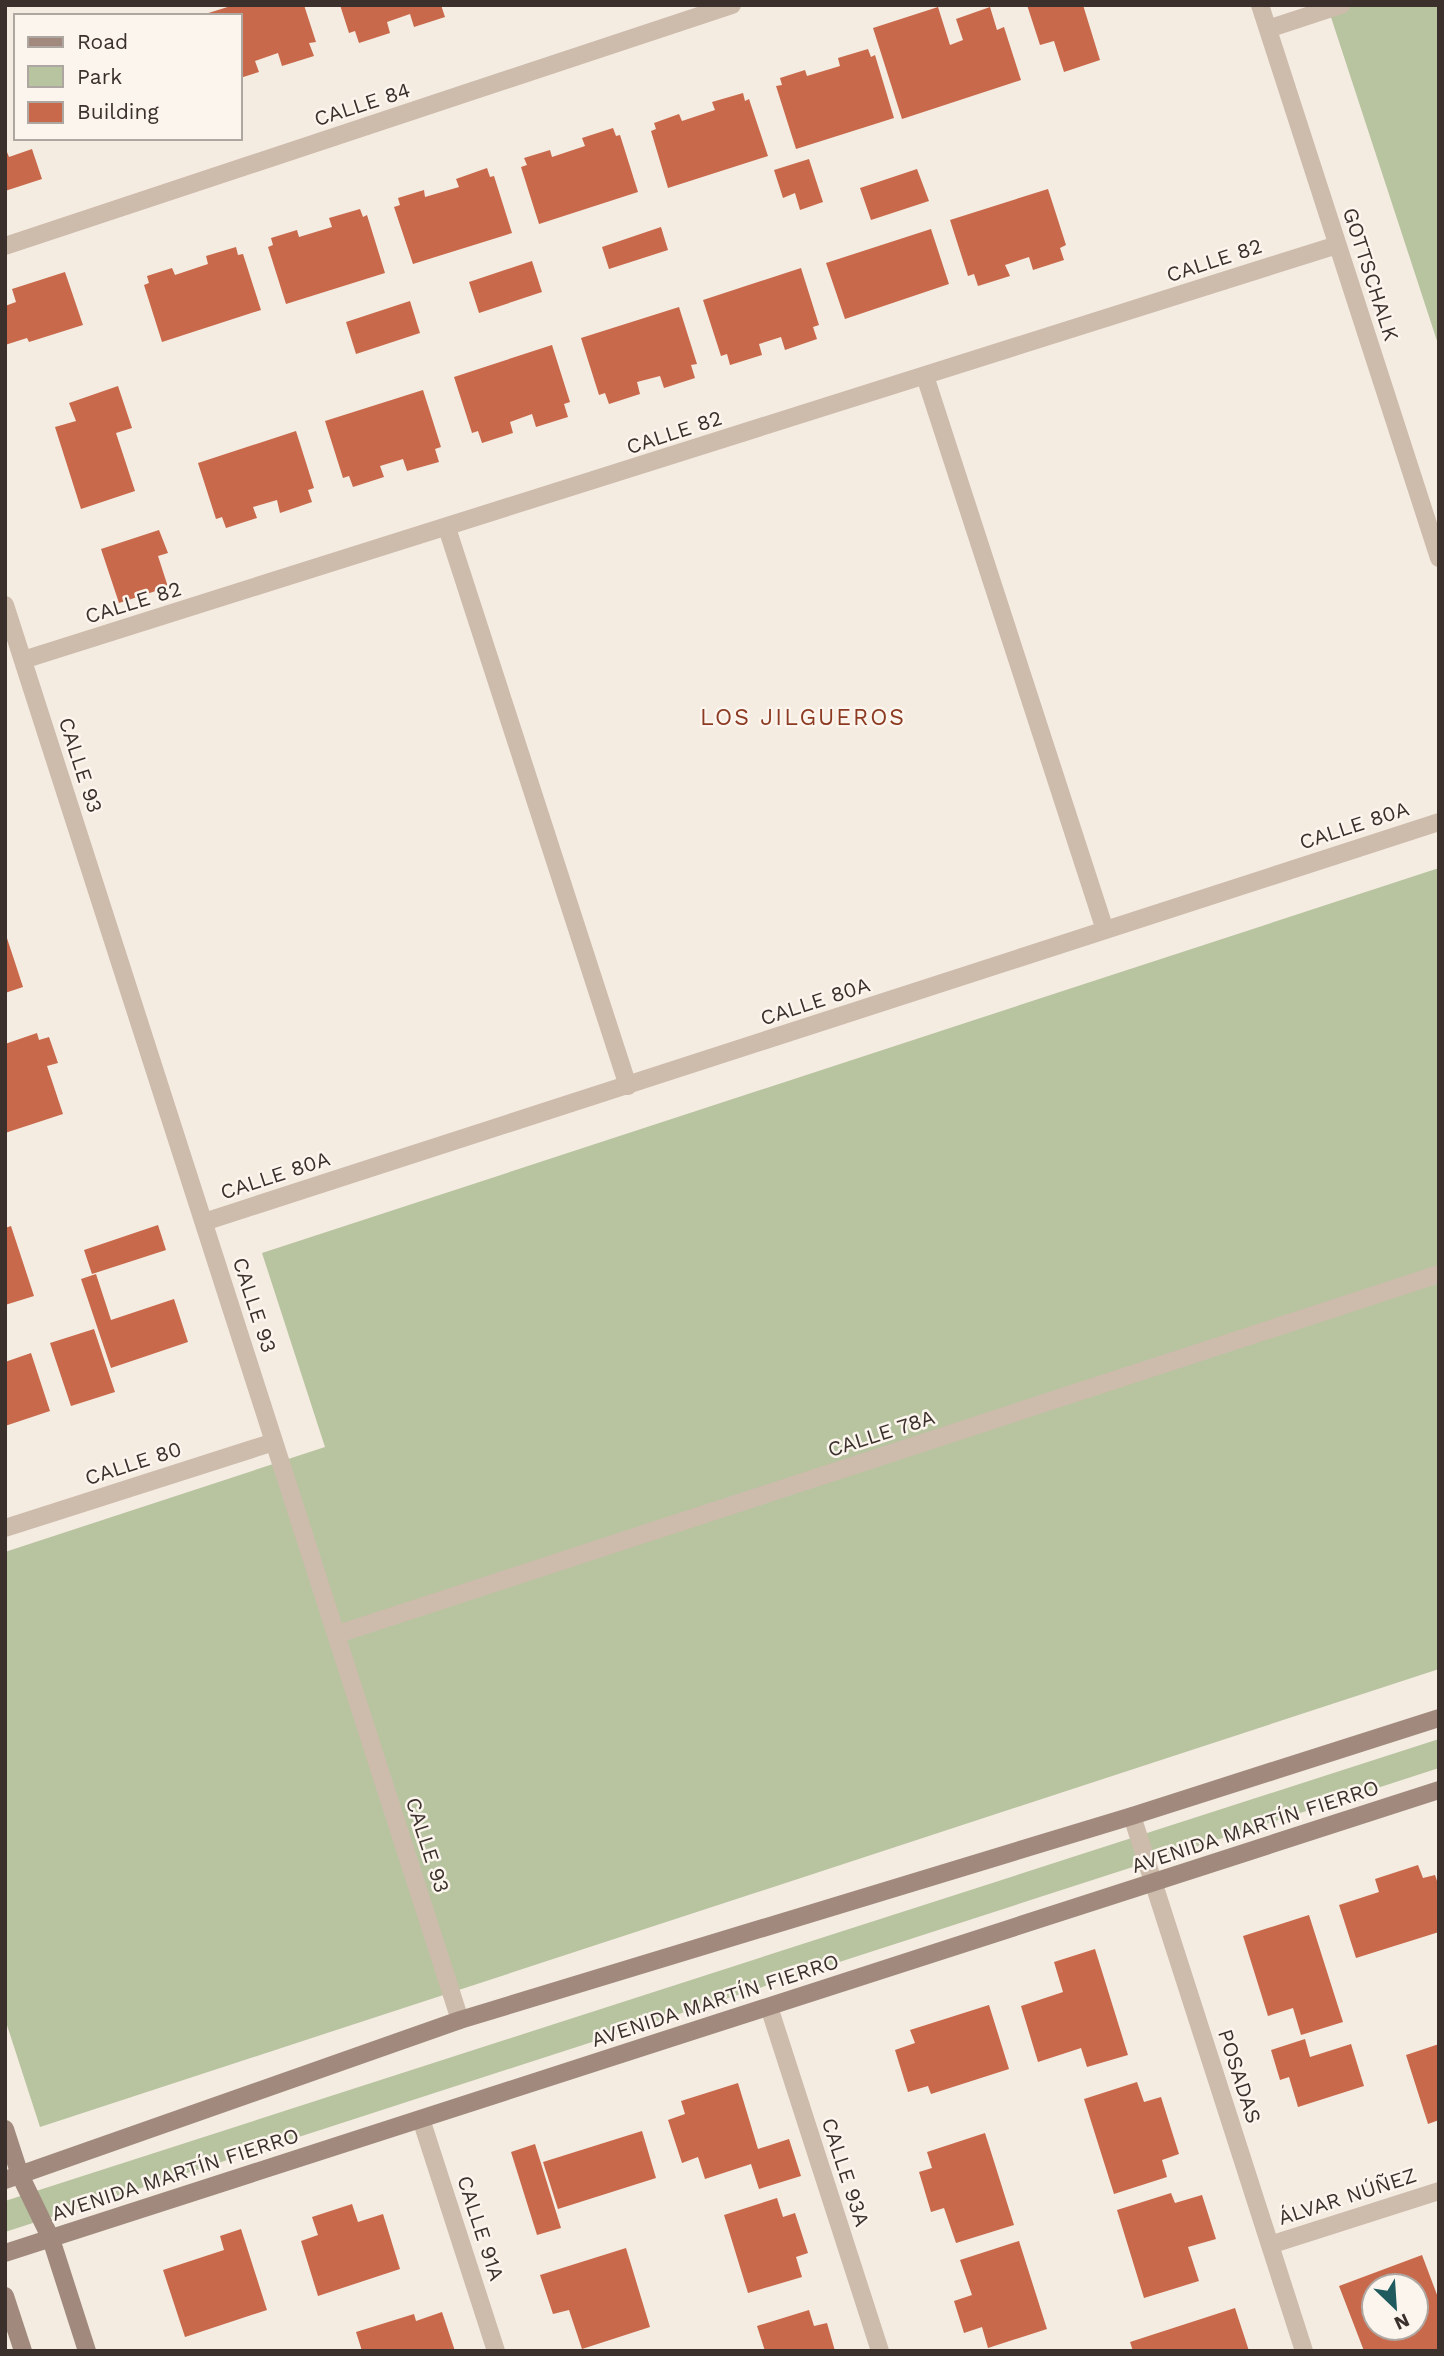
<svg xmlns="http://www.w3.org/2000/svg" width="1444" height="2356" font-family="'Work Sans',sans-serif">
	<rect width="100%" height="100%" fill="#f4ebe1"/>
	<path fill="#b8c4a0" d="M 1327,5 L 1439,5 L 1439,347 Z
		M 1439,868 L 1439,1669 L 40,2127 L 5,2019 L 5,1552 L 325,1447 L 262,1253 Z
		M 1439,1739 L 1439,1768 L 5,2232 L 5,2201 Z"/>
	<path fill="#c8694b" fill-rule="evenodd" d="M 234,5 L 304,5 L 316,42 L 309,43 L 314,56 L 282,66 L 278,53 L 255,61 L 259,72 L 240,78 L 240,16 L 202,15 Z
		M 340,5 L 441,5 L 445,17 L 414,27 L 410,14 L 387,22 L 390,33 L 359,43 L 355,31 L 349,33 Z
		M 1027,5 L 1083,5 L 1100,60 L 1064,72 L 1054,41 L 1040,45 Z
		M 938,7 L 950,45 L 963,40 L 956,19 L 990,7 L 997,30 L 1004,27 L 1021,80 L 902,119 L 873,28 Z
		M 868,49 L 871,57 L 875,55 L 894,118 L 796,149 L 776,86 L 782,85 L 780,78 L 805,70 L 807,76 L 840,66 L 838,58 Z
		M 743,93 L 745,101 L 749,99 L 768,156 L 668,188 L 651,131 L 656,129 L 654,123 L 679,114 L 682,121 L 715,110 L 712,102 Z
		M 613,128 L 616,136 L 620,135 L 638,192 L 539,224 L 521,167 L 527,165 L 524,158 L 550,150 L 552,157 L 585,146 L 582,138 Z
		M 5,147 L 9,157 L 32,149 L 42,179 L 5,191 Z
		M 809,159 L 823,202 L 800,210 L 795,193 L 783,198 L 774,170 Z
		M 487,168 L 490,177 L 494,176 L 512,233 L 413,264 L 394,207 L 400,205 L 398,198 L 424,190 L 425,197 L 459,187 L 456,179 Z
		M 917,169 L 929,201 L 871,220 L 860,188 Z
		M 1048,189 L 1066,245 L 1060,248 L 1064,260 L 1033,270 L 1029,257 L 1005,265 L 1010,276 L 978,286 L 974,274 L 968,276 L 950,220 Z
		M 360,209 L 363,217 L 367,215 L 385,273 L 286,304 L 268,247 L 273,245 L 271,238 L 297,230 L 299,237 L 332,227 L 329,218 Z
		M 661,227 L 668,250 L 609,269 L 602,247 Z
		M 931,229 L 949,284 L 845,319 L 826,263 Z
		M 236,247 L 238,255 L 243,254 L 261,310 L 162,342 L 144,285 L 149,283 L 147,276 L 172,268 L 175,275 L 208,264 L 206,256 Z
		M 532,261 L 542,292 L 479,313 L 469,282 Z
		M 801,268 L 819,325 L 813,327 L 817,339 L 785,350 L 781,337 L 759,344 L 762,355 L 730,365 L 727,354 L 721,356 L 703,300 Z
		M 65,272 L 83,325 L 29,342 L 27,338 L 5,345 L 5,306 L 16,302 L 12,289 Z
		M 410,301 L 420,333 L 356,354 L 346,322 Z
		M 679,307 L 697,364 L 691,365 L 695,378 L 664,388 L 660,376 L 637,382 L 640,394 L 609,404 L 605,393 L 599,395 L 581,338 Z
		M 552,345 L 570,402 L 564,404 L 568,417 L 536,427 L 532,414 L 510,422 L 513,433 L 482,443 L 478,431 L 472,433 L 454,377 Z
		M 118,386 L 132,428 L 116,433 L 135,491 L 81,509 L 55,427 L 76,421 L 69,403 Z
		M 423,390 L 441,447 L 435,449 L 439,462 L 407,471 L 403,459 L 380,466 L 384,477 L 353,487 L 349,476 L 343,478 L 325,421 Z
		M 296,431 L 314,488 L 308,490 L 312,502 L 280,513 L 277,500 L 253,507 L 257,518 L 226,528 L 222,517 L 216,519 L 198,463 Z
		M 159,530 L 168,553 L 158,556 L 168,587 L 119,603 L 101,549 Z
		M 5,932 L 23,987 L 5,993 Z
		M 37,1033 L 39,1040 L 49,1037 L 58,1063 L 47,1066 L 63,1114 L 5,1133 L 5,1044 Z
		M 158,1225 L 166,1250 L 92,1274 L 84,1250 Z
		M 11,1226 L 34,1296 L 5,1305 L 5,1228 Z
		M 96,1274 L 111,1320 L 174,1299 L 188,1342 L 111,1368 L 81,1279 Z
		M 94,1329 L 115,1392 L 71,1406 L 50,1343 Z
		M 31,1353 L 50,1411 L 5,1426 L 5,1362 Z
		M 1418,1865 L 1423,1878 L 1435,1875 L 1439,1887 L 1439,1932 L 1356,1958 L 1339,1905 L 1379,1892 L 1375,1879 Z
		M 1309,1915 L 1343,2022 L 1301,2035 L 1293,2008 L 1268,2016 L 1243,1936 Z
		M 1095,1949 L 1128,2055 L 1087,2067 L 1081,2048 L 1038,2062 L 1021,2006 L 1063,1992 L 1054,1962 Z
		M 989,2005 L 1009,2069 L 931,2094 L 928,2086 L 908,2092 L 895,2050 L 915,2043 L 910,2030 Z
		M 1305,2039 L 1310,2057 L 1351,2044 L 1364,2086 L 1298,2107 L 1289,2077 L 1280,2080 L 1271,2050 Z
		M 1439,2044 L 1439,2120 L 1428,2124 L 1406,2055 Z
		M 1137,2082 L 1144,2102 L 1161,2097 L 1179,2154 L 1162,2160 L 1167,2177 L 1114,2194 L 1084,2099 Z
		M 738,2083 L 758,2149 L 789,2139 L 801,2176 L 759,2189 L 751,2164 L 705,2179 L 698,2157 L 682,2163 L 668,2120 L 685,2114 L 681,2101 Z
		M 642,2131 L 656,2178 L 558,2209 L 543,2162 Z
		M 985,2133 L 1014,2225 L 956,2243 L 944,2208 L 931,2212 L 919,2172 L 932,2168 L 927,2152 Z
		M 535,2144 L 561,2228 L 537,2235 L 511,2152 Z
		M 1171,2193 L 1175,2203 L 1202,2195 L 1216,2239 L 1188,2247 L 1199,2281 L 1144,2298 L 1117,2210 Z
		M 777,2198 L 783,2217 L 795,2213 L 808,2253 L 796,2257 L 802,2277 L 748,2293 L 724,2215 Z
		M 352,2204 L 358,2222 L 383,2214 L 400,2269 L 318,2296 L 301,2241 L 318,2235 L 312,2217 Z
		M 241,2229 L 267,2310 L 185,2337 L 163,2270 L 224,2250 L 220,2236 Z
		M 1019,2241 L 1047,2329 L 988,2348 L 982,2327 L 964,2333 L 954,2301 L 972,2295 L 960,2260 Z
		M 626,2248 L 650,2327 L 582,2349 L 569,2310 L 553,2314 L 540,2275 Z
		M 1422,2255 L 1439,2300 L 1439,2351 L 1364,2351 L 1339,2286 ZM 1374,2286 L 1416,2286 L 1416,2328 L 1374,2328 Z
		M 1235,2308 L 1249,2351 L 1133,2351 L 1130,2342 Z
		M 809,2310 L 814,2326 L 827,2323 L 835,2351 L 765,2351 L 757,2326 Z
		M 442,2312 L 455,2351 L 362,2351 L 356,2332 L 414,2314 L 416,2321 Z"/>
	<g fill="none" stroke-linecap="round" stroke-linejoin="round">
		<path stroke="#cdbbac" stroke-width="18" d="M 1260,5 L 1439,558
			M 1268,29 L 1341,5
			M 5,246 L 732,5
			M 925,376 L 1105,930
			M 447,528 L 628,1086
			M 5,605 L 460,2020
			M 23,660 L 1337,245
			M 204,1222 L 1439,822
			M 5,1528 L 274,1442
			M 338,1634 L 1439,1274
			M 1132,1816 L 1304,2351
			M 769,2007 L 880,2351
			M 421,2119 L 496,2351
			M 1270,2245 L 1439,2191"/>
		<path stroke="#a18a7d" stroke-width="18" d="M 5,2129 L 20,2175 L 51,2239 L 87,2351
			M 5,2180 L 460,2020 L 1132,1816 L 1439,1718
			M 5,2253 L 1439,1790
			M 5,2296 L 23,2351"/>
	</g>
	<g text-anchor="middle" dominant-baseline="central" stroke-width="5" stroke-linejoin="round" paint-order="stroke">
		<g font-size="21" fill="#3b302b" stroke="#fbf5ee">
			<text transform="translate(362 104) rotate(-18)">CALLE 84</text>
			<text transform="translate(1214 260) rotate(-18)">CALLE 82</text>
			<text transform="translate(1371 274) rotate(72)">GOTTSCHALK</text>
			<text transform="translate(674 432) rotate(-18)">CALLE 82</text>
			<text transform="translate(133 602) rotate(-17)">CALLE 82</text>
			<text transform="translate(81 765) rotate(72)">CALLE 93</text>
			<text transform="translate(1354 825) rotate(-18)">CALLE 80A</text>
			<text transform="translate(815 1001) rotate(-18)">CALLE 80A</text>
			<text transform="translate(275 1175) rotate(-18)">CALLE 80A</text>
			<text transform="translate(255 1305) rotate(72)">CALLE 93</text>
			<text transform="translate(881 1433) rotate(-18)">CALLE 78A</text>
			<text transform="translate(133 1463) rotate(-18)">CALLE 80</text>
			<text transform="translate(1255 1826) rotate(-18)">AVENIDA MARTÍN FIERRO</text>
			<text transform="translate(428 1845) rotate(72)">CALLE 93</text>
			<text transform="translate(715 2000) rotate(-18)">AVENIDA MARTÍN FIERRO</text>
			<text transform="translate(1240 2076) rotate(72)">POSADAS</text>
			<text transform="translate(846 2172) rotate(72)">CALLE 93A</text>
			<text transform="translate(175 2174) rotate(-18)">AVENIDA MARTÍN FIERRO</text>
			<text transform="translate(1347 2196) rotate(-18)">ÁLVAR NÚÑEZ</text>
			<text transform="translate(481 2228) rotate(72)">CALLE 91A</text>
		</g>
		<g font-size="23" letter-spacing="2" fill="#8c3b22" stroke="#fbf5ee">
			<text x="803" y="717">LOS JILGUEROS</text>
		</g>
	</g>
	<rect width="1444" height="2356" fill="none" stroke="#3b302b" stroke-width="14"/>
	<rect x="14" y="14" width="228" height="126" fill="#fbf5ee" stroke="#aea6a0" stroke-width="2"/>
	<rect x="28" y="37" width="35" height="10" fill="#a18a7d" stroke="#aea6a0" stroke-width="2"/>
	<text x="77" y="49" font-size="21" fill="#3b302b">Road</text>
	<rect x="28" y="66" width="35" height="21" fill="#b8c4a0" stroke="#aea6a0" stroke-width="2"/>
	<text x="77" y="84" font-size="21" fill="#3b302b">Park</text>
	<rect x="28" y="102" width="35" height="21" fill="#c8694b" stroke="#aea6a0" stroke-width="2"/>
	<text x="77" y="119" font-size="21" fill="#3b302b">Building</text>
	<g transform="translate(1395 2307) rotate(155)"><circle r="33" fill="#fbf5ee" stroke="#aea6a0" stroke-width="2"/>
	<path d="M0-5L12 26L0 18L-12 26Z" fill="#1f5a5e"/>
	<text y="-10" font-size="19" font-weight="bold" text-anchor="middle" fill="#3b302b">N</text>
	</g>
</svg>
